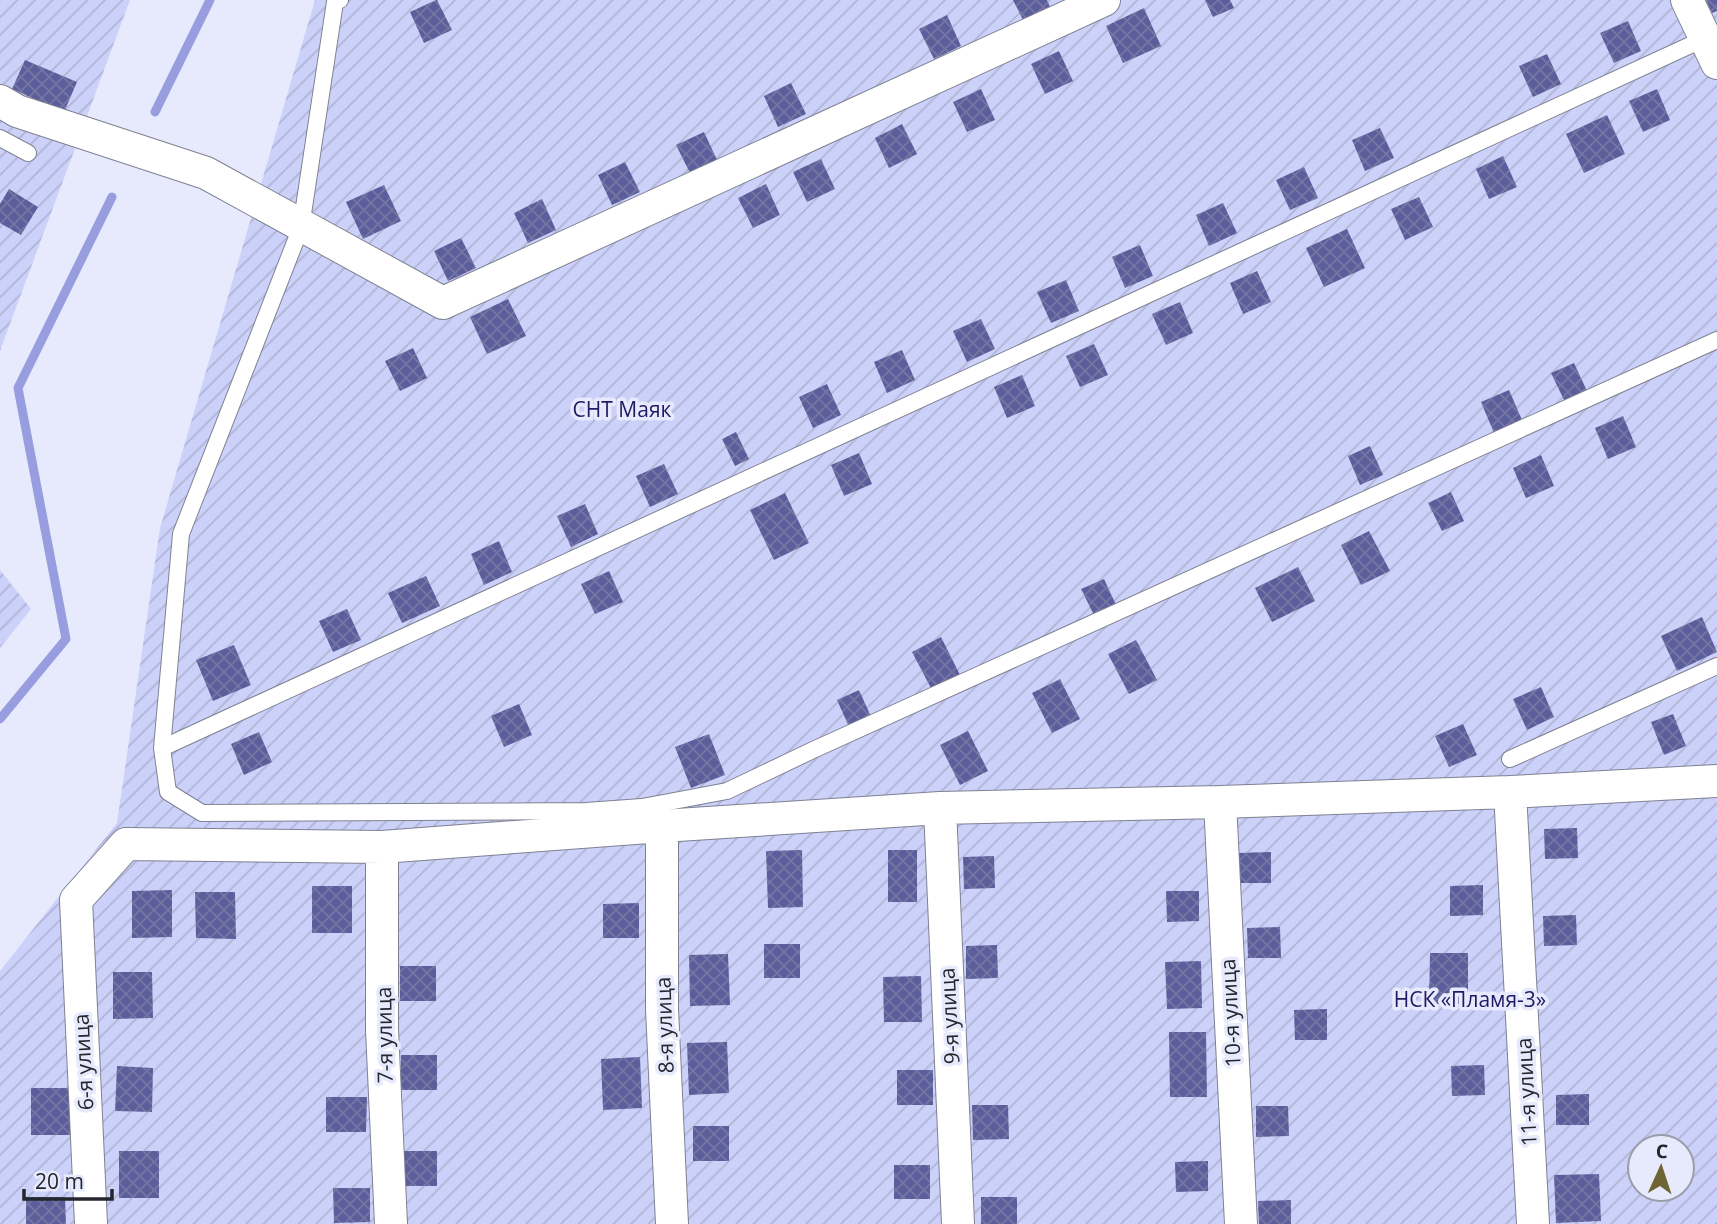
<svg xmlns="http://www.w3.org/2000/svg" width="1717" height="1224" font-family="'Open Sans',sans-serif">
	<defs>
		<pattern id="garden-furrows" width="10" height="10" patternUnits="userSpaceOnUse" patternTransform="scale(1.75)"><rect width="10" height="10" fill="#ccd1f9"/><path d="M-1 1l2-2M0 10L10 0M9 11l2-2" fill="none" stroke="#afb3d6"/></pattern>
		<pattern id="building-cross-hatch" width="8" height="8" patternUnits="userSpaceOnUse" patternTransform="scale(1.75)"><rect width="8" height="8" fill="#5b5e9b"/><path d="M0 0l8 8M0 8l8-8" fill="none" stroke="#7476a4"/></pattern>
	</defs>
	<rect width="100%" height="100%" fill="#e7eafc"/>
	<path fill="url(#garden-furrows)" fill-rule="evenodd" d="M 0,0 L 130,0 L 0,351 Z
		M 315,0 L 1717,0 L 1717,1224 L 0,1224 L 0,971 L 117,823 L 160,528 ZM 1640,1147 L 1682,1147 L 1682,1189 L 1640,1189 Z
		M 0,570 L 31,609 L 0,648 Z"/>
	<g fill="none" stroke-linecap="round" stroke-linejoin="round">
		<path stroke="#979ddf" stroke-width="9" d="M 155,112 L 210,0
			M 0,719 L 66,639 L 18,388 L 112,197"/>
	</g>
	<path fill="url(#building-cross-hatch)" d="M 436,0 L 437,0 L 452,30 L 424,43 L 410,12 Z
		M 1013,0 L 1047,0 L 1050,7 L 1023,20 Z
		M 1205,0 L 1230,0 L 1234,8 L 1213,17 Z
		M 1706,0 L 1717,0 L 1717,11 L 1712,13 Z
		M 1144,8 L 1161,46 L 1123,63 L 1106,26 Z
		M 947,15 L 961,46 L 934,59 L 919,29 Z
		M 1628,21 L 1641,51 L 1614,63 L 1600,33 Z
		M 1059,51 L 1073,81 L 1045,94 L 1031,64 Z
		M 1547,54 L 1561,84 L 1533,97 L 1519,66 Z
		M 25,60 L 77,82 L 64,112 L 12,89 Z
		M 791,83 L 806,114 L 778,127 L 764,96 Z
		M 981,89 L 995,120 L 967,132 L 953,102 Z
		M 1657,89 L 1670,120 L 1643,132 L 1629,101 Z
		M 1607,115 L 1625,154 L 1584,173 L 1566,134 Z
		M 902,124 L 917,154 L 889,168 L 875,138 Z
		M 1380,128 L 1394,158 L 1365,171 L 1352,140 Z
		M 704,132 L 718,162 L 691,175 L 676,145 Z
		M 1503,156 L 1517,187 L 1489,199 L 1476,169 Z
		M 821,159 L 835,189 L 807,202 L 793,172 Z
		M 625,162 L 640,192 L 612,205 L 598,175 Z
		M 1304,167 L 1318,198 L 1290,210 L 1276,180 Z
		M 766,184 L 780,215 L 753,228 L 738,198 Z
		M 384,185 L 401,221 L 363,239 L 346,202 Z
		M 9,189 L 38,207 L 21,235 L 0,223 L 0,204 Z
		M 1419,197 L 1433,227 L 1405,240 L 1391,209 Z
		M 542,199 L 556,230 L 528,243 L 514,213 Z
		M 1223,203 L 1237,233 L 1209,246 L 1196,215 Z
		M 1347,229 L 1365,268 L 1324,287 L 1306,248 Z
		M 461,238 L 476,268 L 448,281 L 434,251 Z
		M 1140,245 L 1153,276 L 1125,288 L 1112,257 Z
		M 1257,271 L 1271,302 L 1243,314 L 1230,283 Z
		M 1066,280 L 1079,311 L 1051,323 L 1037,292 Z
		M 508,299 L 526,336 L 487,354 L 470,317 Z
		M 1180,302 L 1193,333 L 1166,345 L 1152,314 Z
		M 981,319 L 995,349 L 967,362 L 953,331 Z
		M 1094,344 L 1108,375 L 1080,387 L 1066,356 Z
		M 413,348 L 427,378 L 400,391 L 385,361 Z
		M 902,350 L 915,380 L 887,393 L 874,362 Z
		M 1574,363 L 1587,391 L 1565,402 L 1551,373 Z
		M 1022,375 L 1035,406 L 1007,418 L 994,387 Z
		M 827,384 L 841,415 L 813,428 L 799,397 Z
		M 1509,390 L 1522,420 L 1494,433 L 1481,402 Z
		M 1623,416 L 1636,447 L 1608,459 L 1595,428 Z
		M 736,432 L 749,459 L 735,466 L 722,439 Z
		M 1370,446 L 1383,475 L 1360,485 L 1348,456 Z
		M 859,453 L 872,484 L 844,496 L 831,465 Z
		M 1541,455 L 1554,486 L 1526,498 L 1513,468 Z
		M 664,464 L 678,494 L 650,507 L 636,476 Z
		M 1451,492 L 1464,521 L 1442,531 L 1428,503 Z
		M 785,493 L 809,543 L 774,560 L 750,510 Z
		M 585,504 L 598,534 L 571,547 L 557,516 Z
		M 1369,531 L 1390,571 L 1361,585 L 1341,545 Z
		M 499,541 L 512,572 L 484,585 L 471,554 Z
		M 1298,567 L 1315,601 L 1272,622 L 1255,588 Z
		M 609,571 L 623,602 L 595,614 L 581,584 Z
		M 426,576 L 440,606 L 402,623 L 388,593 Z
		M 1104,579 L 1117,607 L 1095,617 L 1081,589 Z
		M 347,609 L 361,640 L 333,652 L 319,621 Z
		M 1702,617 L 1717,652 L 1677,671 L 1661,636 Z
		M 941,637 L 961,677 L 933,692 L 912,652 Z
		M 1136,640 L 1157,680 L 1129,694 L 1108,654 Z
		M 234,645 L 251,685 L 213,701 L 196,660 Z
		M 1060,679 L 1080,719 L 1052,733 L 1032,693 Z
		M 1541,687 L 1554,717 L 1527,730 L 1513,699 Z
		M 859,690 L 872,719 L 850,729 L 837,700 Z
		M 519,704 L 532,735 L 504,747 L 491,716 Z
		M 1673,714 L 1686,746 L 1664,755 L 1651,722 Z
		M 1463,724 L 1477,755 L 1449,767 L 1435,736 Z
		M 968,731 L 988,771 L 960,785 L 940,745 Z
		M 259,732 L 272,762 L 244,775 L 231,744 Z
		M 709,734 L 725,775 L 691,788 L 675,747 Z
		M 1577,828 L 1578,858 L 1545,859 L 1544,829 Z
		M 802,850 L 803,907 L 768,908 L 766,851 Z
		M 888,850 L 917,850 L 917,902 L 888,902 Z
		M 1271,852 L 1271,883 L 1239,883 L 1238,853 Z
		M 994,856 L 995,888 L 964,889 L 963,857 Z
		M 1483,885 L 1483,915 L 1450,916 L 1450,886 Z
		M 312,886 L 352,886 L 352,933 L 312,933 Z
		M 172,890 L 172,937 L 132,938 L 132,891 Z
		M 1166,891 L 1199,891 L 1199,921 L 1167,922 Z
		M 195,892 L 235,892 L 236,939 L 196,938 Z
		M 639,903 L 639,938 L 603,938 L 603,904 Z
		M 1576,915 L 1577,945 L 1544,946 L 1543,916 Z
		M 1280,927 L 1281,958 L 1248,958 L 1247,928 Z
		M 764,944 L 800,944 L 800,978 L 764,978 Z
		M 997,945 L 998,978 L 966,979 L 966,946 Z
		M 1430,953 L 1468,953 L 1468,1004 L 1429,1004 Z
		M 728,954 L 730,1005 L 690,1006 L 689,955 Z
		M 1201,961 L 1202,1008 L 1167,1009 L 1165,962 Z
		M 400,966 L 436,966 L 436,1001 L 400,1001 Z
		M 113,972 L 152,972 L 153,1018 L 113,1019 Z
		M 921,976 L 922,1022 L 884,1022 L 883,977 Z
		M 1327,1009 L 1327,1040 L 1295,1040 L 1294,1010 Z
		M 1169,1032 L 1206,1032 L 1207,1097 L 1170,1097 Z
		M 727,1042 L 729,1093 L 689,1095 L 687,1043 Z
		M 401,1055 L 437,1055 L 437,1090 L 401,1090 Z
		M 640,1057 L 642,1108 L 603,1110 L 601,1059 Z
		M 1484,1065 L 1485,1095 L 1452,1096 L 1451,1066 Z
		M 117,1066 L 153,1068 L 152,1112 L 115,1111 Z
		M 897,1070 L 933,1070 L 933,1105 L 897,1105 Z
		M 31,1088 L 71,1088 L 71,1135 L 31,1135 Z
		M 1589,1094 L 1589,1125 L 1556,1125 L 1556,1095 Z
		M 326,1097 L 367,1097 L 366,1132 L 326,1132 Z
		M 972,1105 L 1008,1105 L 1009,1139 L 973,1140 Z
		M 1256,1106 L 1288,1106 L 1289,1136 L 1256,1137 Z
		M 693,1126 L 729,1126 L 729,1161 L 693,1161 Z
		M 119,1151 L 159,1151 L 159,1198 L 119,1198 Z
		M 401,1151 L 437,1151 L 437,1186 L 401,1186 Z
		M 1208,1161 L 1208,1191 L 1176,1192 L 1175,1162 Z
		M 894,1165 L 930,1165 L 930,1199 L 894,1199 Z
		M 1599,1174 L 1601,1221 L 1556,1223 L 1554,1175 Z
		M 333,1188 L 370,1188 L 370,1222 L 334,1223 Z
		M 26,1197 L 65,1197 L 66,1224 L 26,1224 Z
		M 981,1197 L 1017,1197 L 1017,1224 L 981,1224 Z
		M 1291,1200 L 1291,1224 L 1259,1224 L 1258,1201 Z"/>
	<g fill="none" stroke-linecap="round" stroke-linejoin="round">
		<defs>
			<path id="service" d="M 340,0 L 335,2 L 301,227 L 181,534 L 162,748 L 168,792 L 202,813 L 586,811 L 642,807 L 727,791 L 813,750 L 1717,340
				M 0,138 L 28,153
				M 162,748 L 1708,37
				M 1510,759 L 1717,666"/>
			<path id="minor" d="M 1687,0 L 1717,63
				M 0,101 L 17,111 L 206,173 L 443,303 L 1104,0
				M 1510,792 L 1533,1224
				M 1220,802 L 1241,1224
				M 940,808 L 958,1224
				M 662,826 L 662,1009 L 672,1224
				M 382,847 L 382,1030 L 391,1224
				M 91,1224 L 76,900 L 126,844 L 382,847 L 662,826 L 940,808 L 1220,802 L 1510,792 L 1717,781"/>
		</defs>
		<use href="#service" stroke="#7f8192" stroke-width="18"/>
		<use href="#minor" stroke="#7f8192" stroke-width="34"/>
		<use href="#service" stroke="#fff" stroke-width="16"/>
		<use href="#minor" stroke="#fff" stroke-width="32"/>
	</g>
	<g text-anchor="middle" dominant-baseline="central" stroke-width="7" stroke-linejoin="round" paint-order="stroke">
		<g font-size="21" fill="#221964" stroke="#e7eafc">
			<text x="622" y="409">СНТ Маяк</text>
			<text x="1470" y="999">НСК «Пламя-3»</text>
		</g>
		<g font-size="21" fill="#25262d" stroke="#e7eafc">
			<text transform="translate(1230 1013) rotate(-93)">10-я улица</text>
			<text transform="translate(949 1016) rotate(-93)">9-я улица</text>
			<text transform="translate(664 1025) rotate(-92)">8-я улица</text>
			<text transform="translate(384 1035) rotate(-91)">7-я улица</text>
			<text transform="translate(83 1062) rotate(-93)">6-я улица</text>
			<text transform="translate(1526 1092) rotate(-93)">11-я улица</text>
		</g>
	</g>
	<g transform="translate(1661 1168) rotate(3)"><circle r="33" fill="#e7eafc" stroke="#999ca9" stroke-width="2"/>
	<path d="M0-5L12 26L0 18L-12 26Z" fill="#6e6532"/>
	<text y="-10" font-size="19" font-weight="bold" text-anchor="middle" fill="#25262d">С</text>
	</g>
	<path d="M24 1189v10h88v-10" fill="none" stroke="#25262d" stroke-width="3.5"/>
	<text x="35" y="1189" font-size="21" fill="#25262d" stroke="#e7eafc" stroke-width="5" paint-order="stroke">20 m</text>
</svg>
